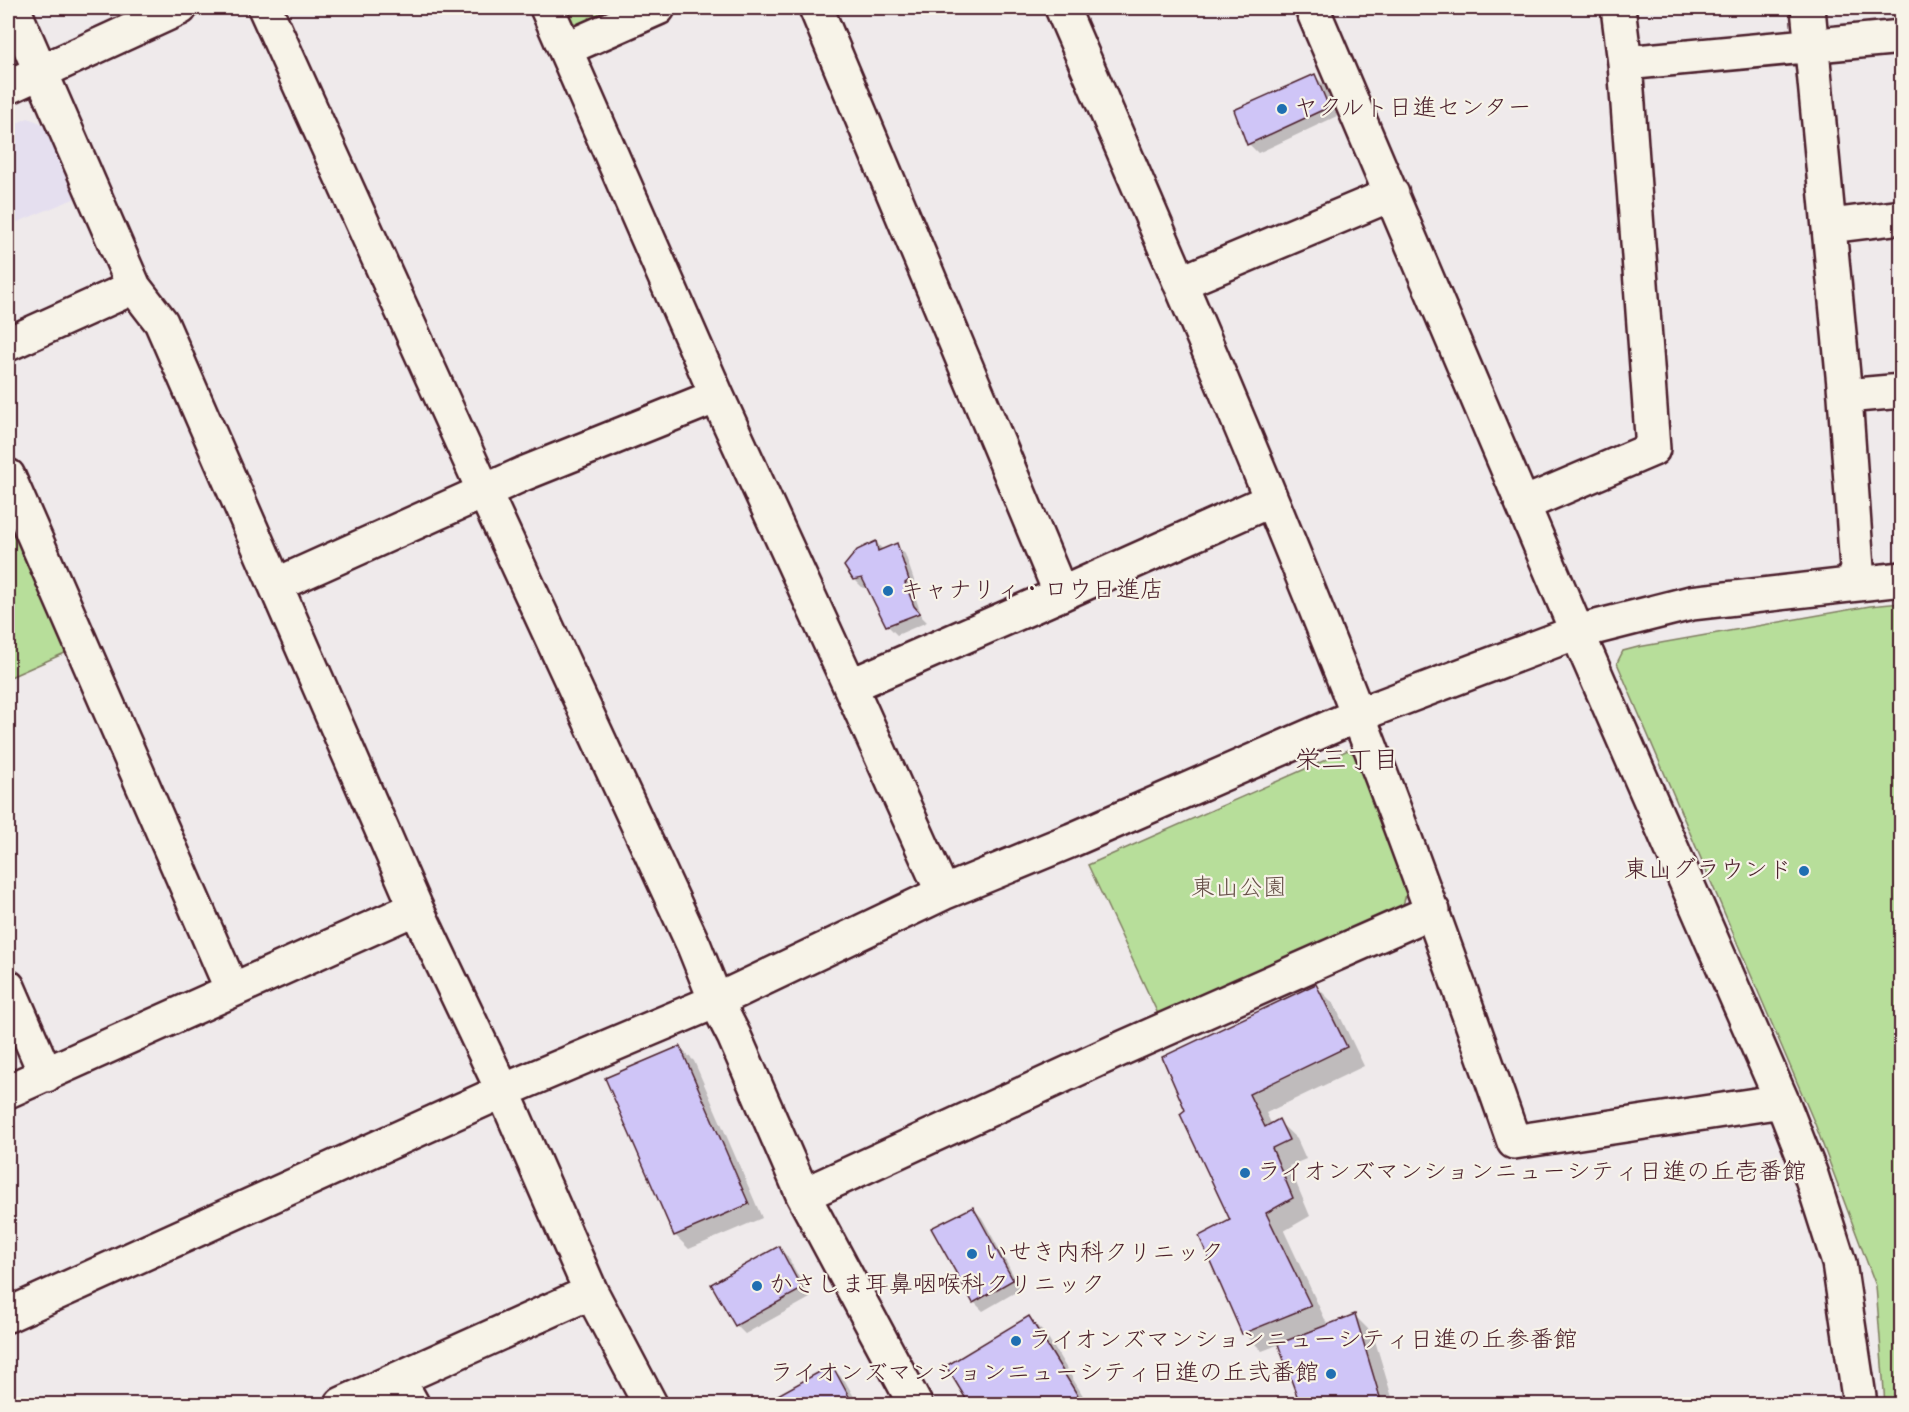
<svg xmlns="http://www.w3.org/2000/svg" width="1909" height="1412" font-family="'Indie Flower','Klee One',sans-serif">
	<rect width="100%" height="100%" fill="#efeaeb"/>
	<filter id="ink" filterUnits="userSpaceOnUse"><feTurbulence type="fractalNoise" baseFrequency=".0167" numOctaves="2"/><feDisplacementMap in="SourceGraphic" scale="12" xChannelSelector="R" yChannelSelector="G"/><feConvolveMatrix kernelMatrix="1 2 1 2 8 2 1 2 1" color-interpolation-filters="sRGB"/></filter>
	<g filter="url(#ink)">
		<path fill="#e5dfef" d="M 28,118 L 43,124 L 76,198 L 8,226 L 8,127 Z"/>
		<path fill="#b7de9a" stroke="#807e62" stroke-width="1.5" d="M 562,8 L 620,8 L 581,24 L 568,22 Z
			M 15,534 L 67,652 L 8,678 L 8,537 Z
			M 1901,603 L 1902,1404 L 1885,1404 L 1876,1286 L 1815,1124 L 1617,663 L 1623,651 L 1638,647 L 1870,606 Z
			M 1348,750 L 1360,759 L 1366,783 L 1408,887 L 1402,909 L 1159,1016 L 1088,865 Z"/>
		<path fill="#0003" d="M 1315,76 L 1324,85 L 1337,116 L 1258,153 L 1249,144 Z
			M 876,542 L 883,550 L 896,545 L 905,554 L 917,589 L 914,593 L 922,617 L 927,622 L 897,635 L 888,626 L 869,587 L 863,588 L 854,579 Z
			M 1316,986 L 1334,1004 L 1364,1066 L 1266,1113 L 1272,1125 L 1278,1121 L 1297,1139 L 1306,1159 L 1289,1166 L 1310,1216 L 1284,1231 L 1328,1326 L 1355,1316 L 1373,1334 L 1394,1404 L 1302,1404 L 1280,1344 L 1262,1351 L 1244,1333 L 1232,1221 L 1181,1114 Z
			M 680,1048 L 694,1061 L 762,1218 L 689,1249 L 675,1235 Z
			M 973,1208 L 982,1218 L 1021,1289 L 983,1311 L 974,1302 Z
			M 779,1248 L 788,1257 L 810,1298 L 745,1334 L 736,1325 Z
			M 1029,1318 L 1047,1336 L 1088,1404 L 971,1404 L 948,1367 Z
			M 831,1367 L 845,1381 L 858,1404 L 771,1404 L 769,1401 Z"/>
		<path fill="#cfc5f7" stroke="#4a1f2b" stroke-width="1.5" d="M 1315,74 L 1329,107 L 1247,145 L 1234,110 Z
			M 876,541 L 878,551 L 897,543 L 909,580 L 905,583 L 914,606 L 920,613 L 886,626 L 862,578 L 853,580 L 844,566 L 857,550 Z
			M 1316,984 L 1347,1047 L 1249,1094 L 1265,1127 L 1279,1119 L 1289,1140 L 1272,1148 L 1293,1198 L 1266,1213 L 1311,1306 L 1242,1334 L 1199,1236 L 1230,1220 L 1180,1114 L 1185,1110 L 1162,1057 Z
			M 680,1046 L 749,1204 L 674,1236 L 605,1078 Z
			M 973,1207 L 1013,1280 L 973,1303 L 931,1228 Z
			M 779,1246 L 802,1289 L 735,1326 L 711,1284 Z
			M 1355,1314 L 1382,1404 L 1300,1404 L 1278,1344 Z
			M 1029,1316 L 1083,1404 L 969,1404 L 946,1366 Z
			M 832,1365 L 853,1404 L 769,1404 L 767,1401 Z"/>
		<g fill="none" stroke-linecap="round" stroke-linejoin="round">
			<defs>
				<path id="minor" d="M 13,8 L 134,287 L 161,322 L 416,908 L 503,1091 L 591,1292 L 650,1404
					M 265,8 L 484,491 L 694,946 L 716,1001 L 734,1036 L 803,1195 L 915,1404
					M 547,8 L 717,396 L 850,686 L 943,893
					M 816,8 L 1061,594
					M 1062,8 C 1163,242 1265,477 1358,715 C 1413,856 1464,999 1514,1142 L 1782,1101
					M 1312,8 L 1577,632 L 1782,1101 L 1811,1175 L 1839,1263 L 1860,1404
					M 1808,8 L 1845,396 L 1858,583
					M 565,49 L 658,8
					M 1625,63 L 1902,37
					M 8,87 L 180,8
					M 1830,226 L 1902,217
					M 1180,283 L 1392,194
					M 8,344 L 134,287
					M 1845,396 L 1902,391
					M 8,476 L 232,990
					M 1524,504 L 1653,449 L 1625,63 L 1618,8
					M 276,585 L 523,474 L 717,396
					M 850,686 L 1061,594 L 1271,500
					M 8,987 L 46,1075
					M 8,1091 L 416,908
					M 803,1195 L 1125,1047 L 1433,911
					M 8,1315 L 503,1091 L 716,1001 L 943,893 L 1072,840 L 1358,715 L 1577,632 L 1691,603 L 1902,579
					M 398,1379 L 412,1404
					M 342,1404 L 591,1292"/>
			</defs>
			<use href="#minor" stroke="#4a1f2b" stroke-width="38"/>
			<use href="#minor" stroke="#f7f3e8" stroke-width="33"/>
		</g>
	</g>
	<g fill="#1f6fb2" stroke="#f7f3e8" stroke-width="2">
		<circle cx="1282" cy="109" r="6"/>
		<circle cx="888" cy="591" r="6"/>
		<circle cx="1804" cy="871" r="6"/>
		<circle cx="1245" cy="1173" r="6"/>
		<circle cx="972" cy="1254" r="6"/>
		<circle cx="757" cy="1286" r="6"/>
		<circle cx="1016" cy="1341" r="6"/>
		<circle cx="1331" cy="1374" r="6"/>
	</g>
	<g text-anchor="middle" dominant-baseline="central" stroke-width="4.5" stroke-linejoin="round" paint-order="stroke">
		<g font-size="24" fill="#4a1f2b" stroke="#f7f3e8" text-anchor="start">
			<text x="1294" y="109">ヤクルト日進センター</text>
			<text x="900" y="591">キャナリィ・ロウ日進店</text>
			<text x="1792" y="871" text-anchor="end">東山グラウンド</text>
			<text x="1257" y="1173">ライオンズマンションニューシティ日進の丘壱番館</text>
			<text x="984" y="1254">いせき内科クリニック</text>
			<text x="769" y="1286">かさしま耳鼻咽喉科クリニック</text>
			<text x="1028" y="1341">ライオンズマンションニューシティ日進の丘参番館</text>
			<text x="1319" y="1374" text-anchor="end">ライオンズマンションニューシティ日進の丘弐番館</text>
		</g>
		<g font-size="24" fill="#654f47" stroke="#f7f3e8">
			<text x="1239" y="889">東山公園</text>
		</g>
		<g font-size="26" fill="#4a1f2b" stroke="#f7f3e8">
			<text x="1347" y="762">栄三丁目</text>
		</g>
	</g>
	<rect width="1909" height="1412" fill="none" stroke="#f7f3e8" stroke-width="30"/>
	<rect x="15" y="15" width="1879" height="1382" fill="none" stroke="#4a1f2b" stroke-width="2" filter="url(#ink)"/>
</svg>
